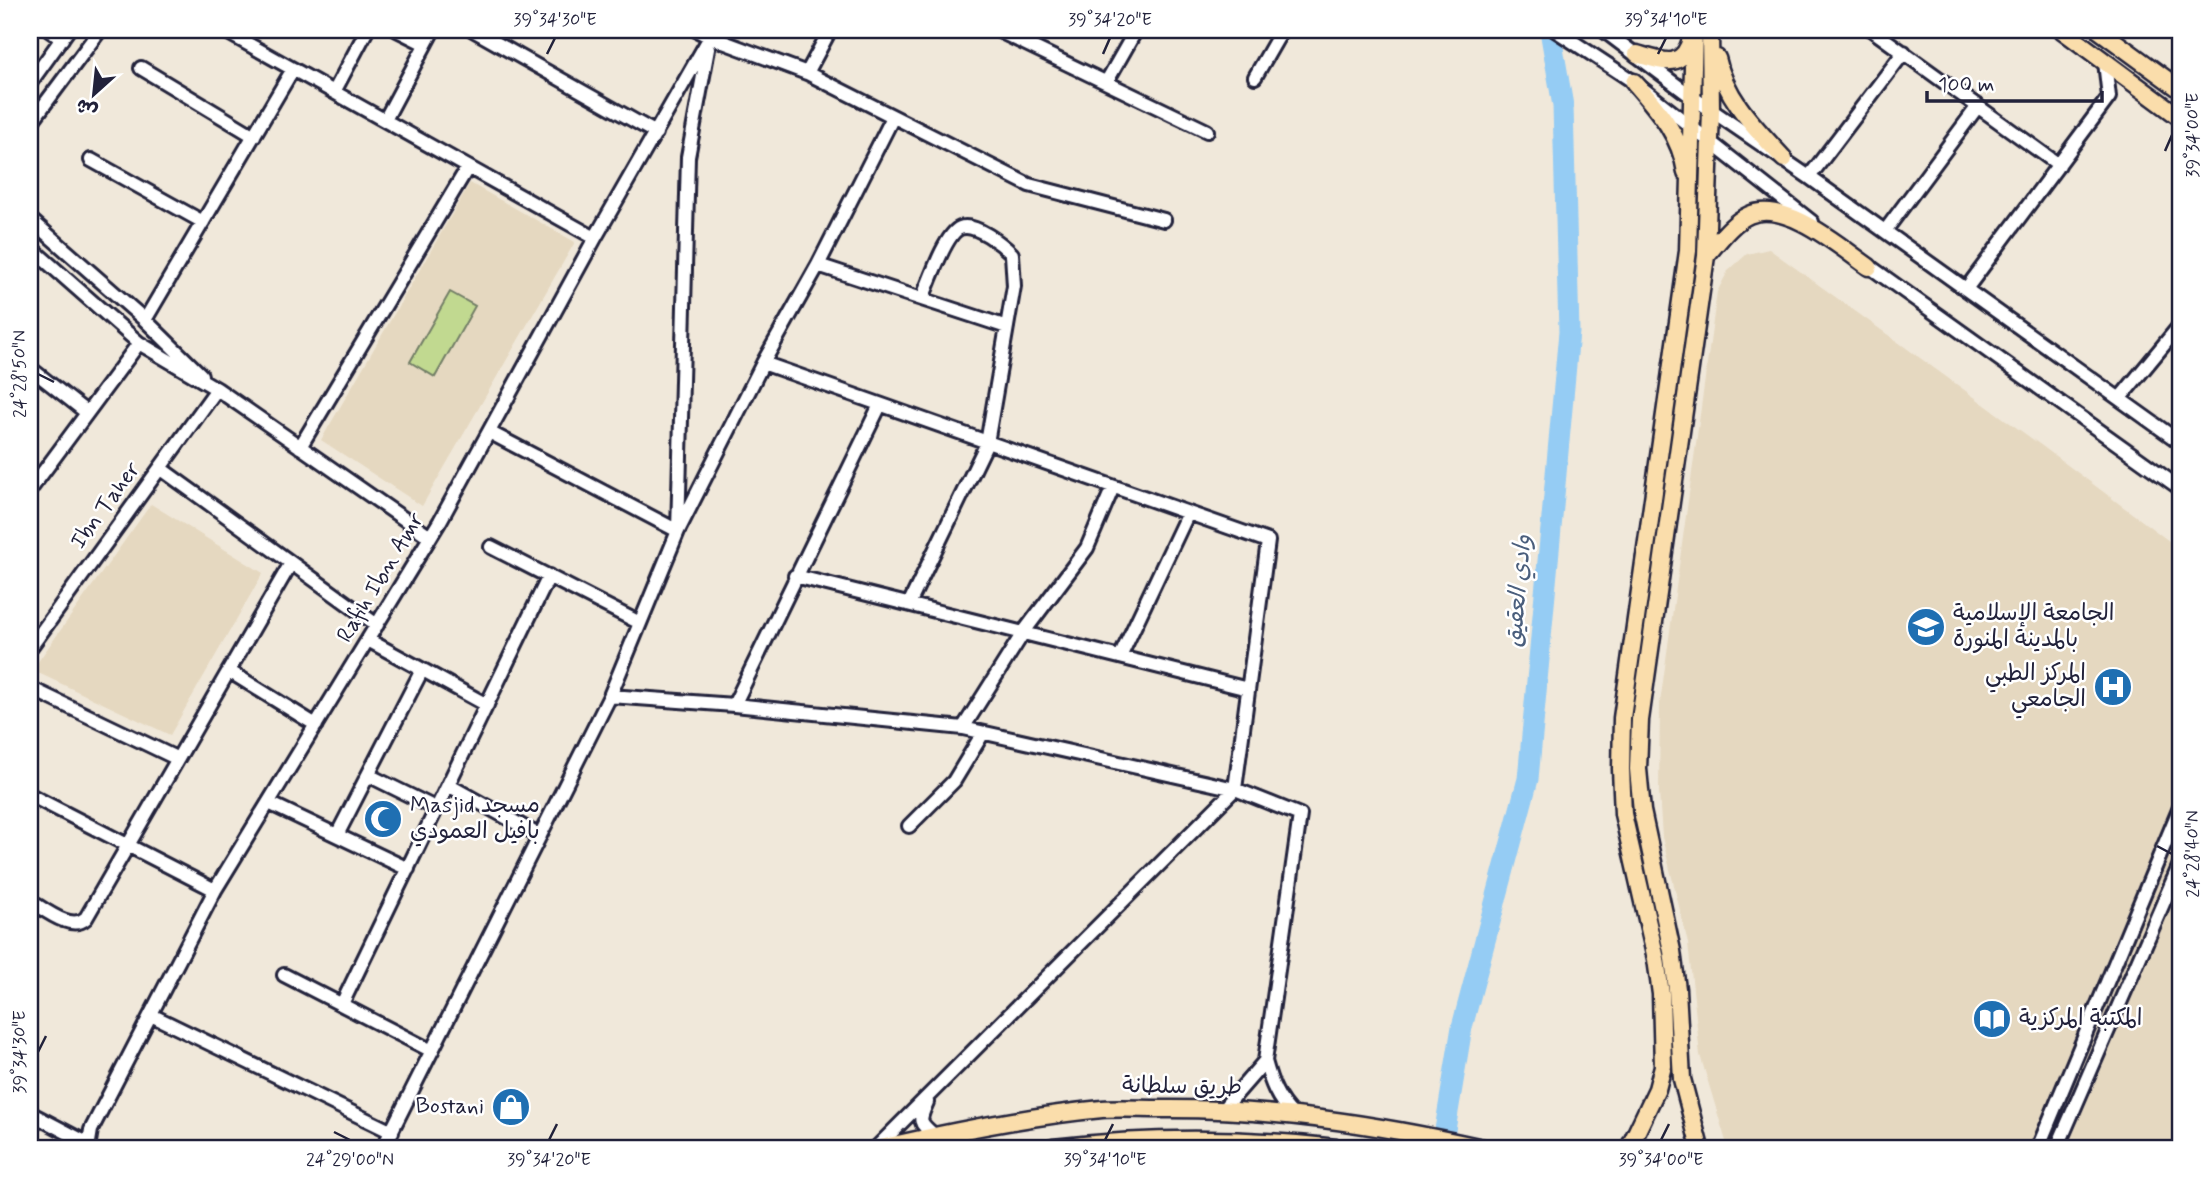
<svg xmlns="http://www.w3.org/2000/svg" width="2211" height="1178" font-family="Mynerve,'Playpen Sans Arabic',sans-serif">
	<rect width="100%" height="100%" fill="#f0e8da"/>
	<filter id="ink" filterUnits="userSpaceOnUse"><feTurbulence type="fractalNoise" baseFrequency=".0143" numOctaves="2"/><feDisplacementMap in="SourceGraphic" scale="14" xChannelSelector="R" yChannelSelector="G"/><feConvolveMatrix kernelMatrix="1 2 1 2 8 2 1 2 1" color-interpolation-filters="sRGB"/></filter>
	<g filter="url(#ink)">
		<path fill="#e5d8c0" d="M 470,183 L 575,242 L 422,506 L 321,440 Z
			M 1769,249 L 2042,446 L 2181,550 L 2181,1148 L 1728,1148 L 1700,1055 L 1688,943 L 1662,837 L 1659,792 L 1660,703 L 1717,292 L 1728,271 L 1747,254 Z
			M 151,504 L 263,573 L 170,735 L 32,670 Z"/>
		<path fill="#c1d990" stroke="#727e66" stroke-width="2" d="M 450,292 L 475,306 L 435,377 L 410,362 Z"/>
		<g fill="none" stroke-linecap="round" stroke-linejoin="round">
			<path stroke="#95ccf4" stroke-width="21" d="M 1442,1148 L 1462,1027 L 1528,779 L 1569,332 L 1563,106 L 1550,30"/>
			<defs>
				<path id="minor" d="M 49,30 L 62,39
					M 223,30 L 595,238
					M 397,30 L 425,44
					M 473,30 L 656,133
					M 696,30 L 710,37 L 807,73 L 1029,185 L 1164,220
					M 997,30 L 1207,131
					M 1555,30 L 1634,82 L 1812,222
					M 1603,30 L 1692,97 L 1809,177 L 2181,443
					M 1872,30 L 2059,165
					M 141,68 L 254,136
					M 807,73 L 830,30
					M 1255,77 L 1282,30
					M 1107,81 L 1136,30
					M 30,83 L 68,30
					M 334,92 L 367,30
					M 385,120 L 433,30
					M 30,124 L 100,30
					M 91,160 L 203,222
					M 1809,177 L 1904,52
					M 30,219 L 145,320 L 201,375
					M 1885,231 L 1978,106
					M 30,247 L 139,343 L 217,389 L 430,537
					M 1862,261 L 2181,489
					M 818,265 L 1007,327
					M 1966,289 L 2109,97 L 2105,62
					M 145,320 L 293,69
					M 763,363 L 1268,541 L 1235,789 L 876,1148
					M 30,368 L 86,412
					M 2120,398 L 2181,324
					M 489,432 L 678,531 L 763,363 L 818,265 L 893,117
					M 300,447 L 468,167
					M 160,468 L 377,625
					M 30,490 L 139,343
					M 491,547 L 640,623
					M 795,576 L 1248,689
					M 909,604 L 987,443 L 1014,286 L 1012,254 C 1003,245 975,222 960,228 C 945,234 929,283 922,299
					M 368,640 L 487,705
					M 30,648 L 217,389
					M 1120,657 L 1188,513
					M 229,671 L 316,725
					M 30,688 L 178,759
					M 610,696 L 734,705 L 963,728 L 1235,789 L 1300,815 L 1265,1061 C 1271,1083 1277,1099 1293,1115
					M 734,705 L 880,405
					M 963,728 L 1023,633 L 1087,548 L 1113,487
					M 368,775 L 437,809
					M 448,785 L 540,836
					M 30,795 L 215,890
					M 269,803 L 408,869
					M 909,826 L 954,781 L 983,733
					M 337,835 L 422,670
					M 30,901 C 44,909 71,932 86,918 L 291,563
					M 284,975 L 432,1051
					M 342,1004 L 549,576
					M 151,1015 L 392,1132
					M 927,1102 C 918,1122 919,1122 935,1136
					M 1224,1108 L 1265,1061
					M 30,1113 L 89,1144
					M 88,1148 L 91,1130 L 215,890 L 440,521 L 595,238 L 714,30
					M 383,1148 L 610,696 L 678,531 L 688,157 L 708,49
					M 2038,1148 L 2181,805
					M 2057,1148 L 2181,862"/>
				<path id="major" d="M 2062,30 L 2181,118
					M 2099,30 L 2181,90
					M 1637,54 C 1661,61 1683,71 1691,39
					M 1717,58 C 1726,100 1756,128 1784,159
					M 1634,82 C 1658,110 1680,134 1686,172
					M 1706,256 C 1719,241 1731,223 1749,215 C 1786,199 1840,247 1869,267
					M 881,1148 C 954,1131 1027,1116 1102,1109 C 1121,1108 1141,1109 1161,1109 C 1271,1108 1375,1124 1483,1148
					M 1053,1148 C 1146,1137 1242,1137 1336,1148
					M 1629,1148 L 1657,1089 L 1663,1066 L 1661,994 L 1656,959 L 1623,814 L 1621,769 L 1622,718 L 1688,251 L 1694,30
					M 1700,1148 L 1682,1079 L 1677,989 L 1672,951 L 1642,811 L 1638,769 L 1640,720 L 1706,256 L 1711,110 L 1710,30"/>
			</defs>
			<use href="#minor" stroke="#22223b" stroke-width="18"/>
			<use href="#major" stroke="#22223b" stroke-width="21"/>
			<use href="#minor" stroke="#fff" stroke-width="12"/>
			<use href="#major" stroke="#faddab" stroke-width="16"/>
		</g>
	</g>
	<path fill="none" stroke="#22223b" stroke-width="2.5" d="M 547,54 L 555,38M 1103,54 L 1110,38M 1658,54 L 1666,38M 2165,151 L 2172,135M 38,374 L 54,382M 2157,846 L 2172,854M 38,1052 L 46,1036M 334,1132 L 350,1140M 549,1140 L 557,1124M 1105,1140 L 1113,1124M 1661,1140 L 1669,1124"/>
	<defs>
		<symbol id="university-disc" viewBox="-11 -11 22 22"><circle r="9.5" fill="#1f6fb2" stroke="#fff"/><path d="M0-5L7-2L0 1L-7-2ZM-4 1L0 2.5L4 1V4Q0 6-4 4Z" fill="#fff"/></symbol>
		<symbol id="hospital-disc" viewBox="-11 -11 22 22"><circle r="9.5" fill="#1f6fb2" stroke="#fff"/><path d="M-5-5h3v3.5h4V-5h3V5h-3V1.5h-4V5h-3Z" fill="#fff"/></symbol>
		<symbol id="mosque-disc" viewBox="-11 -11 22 22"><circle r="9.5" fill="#1f6fb2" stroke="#fff"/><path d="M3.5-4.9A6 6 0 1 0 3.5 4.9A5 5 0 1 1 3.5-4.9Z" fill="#fff"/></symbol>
		<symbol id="library-disc" viewBox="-11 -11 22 22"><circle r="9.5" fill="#1f6fb2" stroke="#fff"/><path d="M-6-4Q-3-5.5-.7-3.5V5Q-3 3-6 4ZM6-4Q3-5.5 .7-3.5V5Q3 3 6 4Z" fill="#fff"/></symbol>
		<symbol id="shop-disc" viewBox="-11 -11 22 22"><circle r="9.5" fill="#1f6fb2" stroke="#fff"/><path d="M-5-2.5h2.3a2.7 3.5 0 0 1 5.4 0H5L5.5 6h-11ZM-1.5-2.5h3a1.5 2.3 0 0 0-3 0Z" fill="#fff"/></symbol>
	</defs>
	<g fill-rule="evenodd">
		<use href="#university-disc" x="1904" y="605" width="44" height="44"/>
		<use href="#hospital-disc" x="2091" y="665" width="44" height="44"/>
		<use href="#mosque-disc" x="361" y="797" width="44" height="44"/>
		<use href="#library-disc" x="1970" y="997" width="44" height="44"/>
		<use href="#shop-disc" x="489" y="1085" width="44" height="44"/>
	</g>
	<g text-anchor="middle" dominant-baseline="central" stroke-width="5" stroke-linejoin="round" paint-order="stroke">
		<g font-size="23" fill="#22223b" stroke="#fff">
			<text transform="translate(106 506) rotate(-54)">Ibn Taher</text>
			<text transform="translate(381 578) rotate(-59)">Rafih Ibn Amr</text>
			<text transform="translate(1182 1087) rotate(1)">طريق سلطانة</text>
		</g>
		<g font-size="23" fill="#22223b" stroke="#fff" text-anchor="start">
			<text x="1953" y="614">الجامعة الإسلامية<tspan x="1953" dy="26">بالمدينة المنورة</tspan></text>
			<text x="2086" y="674" text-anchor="end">المركز الطبي<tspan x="2086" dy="26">الجامعي</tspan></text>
			<text x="410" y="806">Masjid مسجد<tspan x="410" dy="26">بافيل العمودي</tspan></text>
			<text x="2019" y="1019">المكتبة المركزية</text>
			<text x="484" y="1107" text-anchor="end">Bostani</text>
		</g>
		<g font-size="24" font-style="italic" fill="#4a5e7c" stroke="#fff">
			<text transform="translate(1519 591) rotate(-85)">وادي العقيق</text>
		</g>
	</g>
	<rect width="2211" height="1178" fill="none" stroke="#fff" stroke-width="77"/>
	<g transform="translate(94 94) rotate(207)" stroke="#ffffff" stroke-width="5" paint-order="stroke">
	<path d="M0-5L12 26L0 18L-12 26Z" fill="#22223b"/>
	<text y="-10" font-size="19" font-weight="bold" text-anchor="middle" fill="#22223b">ش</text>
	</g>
	<path d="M1927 91v10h175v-10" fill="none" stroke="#22223b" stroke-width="3.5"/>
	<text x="1938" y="91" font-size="21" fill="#22223b" stroke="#ffffff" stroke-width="5" paint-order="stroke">100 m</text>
	<rect x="38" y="38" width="2134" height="1102" fill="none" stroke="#22223b" stroke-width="2.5"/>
	<g font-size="18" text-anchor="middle" fill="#22223b">
		<text x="555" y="25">39°34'30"E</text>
		<text x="1110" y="25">39°34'20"E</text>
		<text x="1666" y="25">39°34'10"E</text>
		<text transform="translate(2192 135) rotate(-90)" y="6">39°34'00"E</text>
		<text transform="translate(19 374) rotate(-90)" y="6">24°28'50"N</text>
		<text transform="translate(2192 854) rotate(-90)" y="6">24°28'40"N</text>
		<text transform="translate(19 1052) rotate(-90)" y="6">39°34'30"E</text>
		<text x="350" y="1165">24°29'00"N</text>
		<text x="549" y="1165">39°34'20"E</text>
		<text x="1105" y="1165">39°34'10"E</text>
		<text x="1661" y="1165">39°34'00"E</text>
	</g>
</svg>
